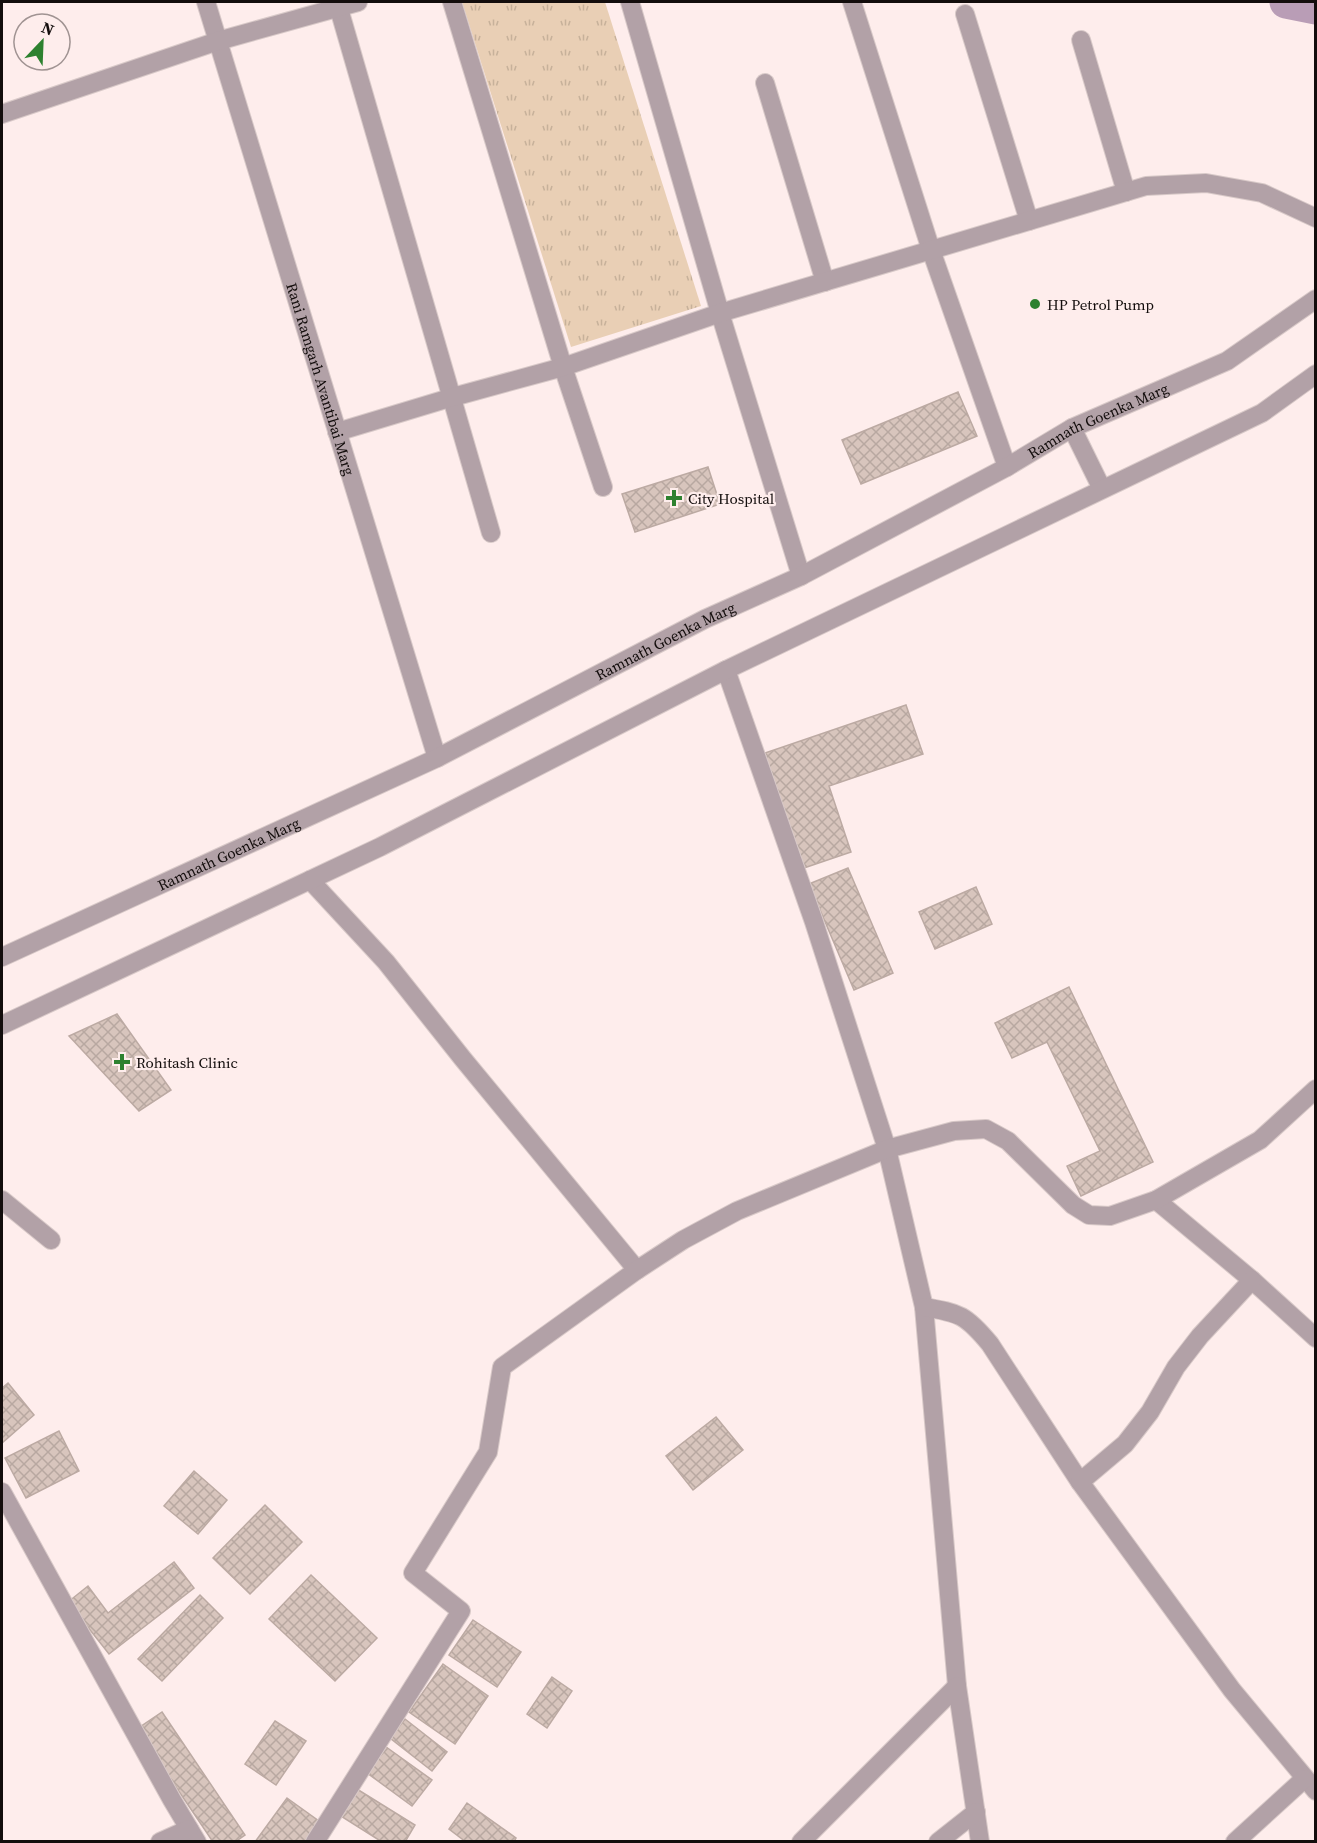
<svg xmlns="http://www.w3.org/2000/svg" width="1317" height="1843" font-family="'Source Serif 4',serif">
	<defs>
		<pattern id="park-tufts" width="24" height="20" patternUnits="userSpaceOnUse" patternTransform="scale(1.5)"><rect width="24" height="20" fill="#e9cfb5"/><path d="M3 7l-1-3M5 7V3M7 7l1-3M15 17l-1-3M17 17v-4M19 17l1-3" fill="none" stroke="#c7b19a"/></pattern>
		<pattern id="building-cross-hatch" width="8" height="8" patternUnits="userSpaceOnUse" patternTransform="scale(1.5)"><rect width="8" height="8" fill="#d8c5bd"/><path d="M0 0l8 8M0 8l8-8" fill="none" stroke="#b8a8a1"/></pattern>
	</defs>
	<rect width="100%" height="100%" fill="#feedec"/>
	<path fill="url(#park-tufts)" d="M 462,2 L 605,2 L 701,306 L 571,347 Z"/>
	<g fill="none" stroke-linecap="round" stroke-linejoin="round">
		<path stroke="#b99db6" stroke-width="33" d="M 1286,2 L 1316,8"/>
	</g>
	<path fill="url(#building-cross-hatch)" stroke="#bcaaa3" stroke-width="1.5" d="M 958,392 L 977,436 L 861,484 L 842,440 Z
		M 708,467 L 720,504 L 635,532 L 622,494 Z
		M 906,705 L 923,754 L 829,786 L 851,852 L 801,869 L 762,754 Z
		M 848,868 L 893,973 L 854,990 L 809,884 Z
		M 976,887 L 992,924 L 935,949 L 919,912 Z
		M 1069,987 L 1153,1162 L 1081,1196 L 1067,1166 L 1100,1151 L 1047,1042 L 1012,1058 L 995,1023 Z
		M 117,1014 L 171,1090 L 139,1111 L 69,1036 Z
		M 8,1383 L 34,1415 L 2,1443 L 2,1388 Z
		M 716,1417 L 743,1450 L 693,1490 L 666,1456 Z
		M 59,1431 L 79,1471 L 26,1498 L 5,1458 Z
		M 194,1471 L 227,1500 L 198,1534 L 164,1506 Z
		M 265,1505 L 302,1542 L 250,1594 L 213,1558 Z
		M 174,1562 L 194,1588 L 109,1654 L 68,1602 L 88,1586 L 108,1613 Z
		M 311,1575 L 377,1638 L 335,1681 L 269,1619 Z
		M 200,1595 L 223,1618 L 162,1681 L 138,1659 Z
		M 473,1620 L 521,1652 L 497,1687 L 449,1655 Z
		M 443,1664 L 488,1696 L 455,1744 L 409,1712 Z
		M 552,1677 L 572,1691 L 547,1728 L 527,1714 Z
		M 162,1712 L 245,1835 L 235,1842 L 213,1842 L 137,1729 Z
		M 405,1719 L 447,1752 L 432,1771 L 390,1738 Z
		M 275,1721 L 306,1741 L 276,1785 L 245,1764 Z
		M 382,1744 L 432,1780 L 412,1806 L 363,1770 Z
		M 352,1786 L 415,1825 L 405,1842 L 382,1842 L 336,1813 Z
		M 287,1798 L 323,1824 L 310,1842 L 255,1842 Z
		M 467,1803 L 516,1838 L 514,1842 L 466,1842 L 449,1829 Z"/>
	<g fill="none" stroke-linecap="round" stroke-linejoin="round">
		<defs>
			<g id="minor">
				<path id="s1" d="M 206,2 L 437,758"/>
				<path d="M 337,2 L 491,533"/>
				<path d="M 452,2 L 563,367 L 603,487"/>
				<path d="M 630,2 L 720,313 L 801,576"/>
				<path d="M 852,2 L 931,250 L 1007,467"/>
				<path d="M 965,14 L 1029,221"/>
				<path d="M 1081,40 L 1126,192"/>
				<path d="M 765,83 L 825,282"/>
				<path d="M 2,114 L 218,41 L 358,2"/>
				<path d="M 1072,428 L 1102,489"/>
				<path d="M 337,432 L 453,397 L 563,367 L 720,313 L 1146,186 L 1206,183 L 1262,193 L 1316,218"/>
				<path d="M 726,670 L 814,922 L 887,1149 L 924,1307 L 957,1686 L 980,1842"/>
				<path d="M 310,880 L 386,962 L 463,1059 L 637,1270"/>
				<path id="s2" d="M 2,957 L 437,758 L 705,619 L 801,576 L 1007,467 L 1072,428 L 1227,361 L 1316,299"/>
				<path d="M 2,1025 L 380,847 L 726,670 L 1262,413 L 1316,374"/>
				<path d="M 2,1200 L 51,1240"/>
				<path d="M 1156,1200 L 1252,1280 L 1316,1338"/>
				<path d="M 924,1307 C 960,1313 966,1315 990,1344 L 1080,1482 L 1232,1690 L 1316,1791"/>
				<path d="M 1080,1482 L 1125,1444 L 1150,1412 L 1176,1367 L 1200,1336 L 1252,1280"/>
				<path d="M 2,1492 L 172,1800 L 197,1842"/>
				<path d="M 160,1842 L 189,1829"/>
				<path d="M 315,1842 L 461,1611 L 413,1573 L 488,1452 L 502,1367 L 637,1270 L 683,1240 L 737,1211 L 887,1149 L 954,1131 L 986,1129 L 1008,1141 L 1073,1205 L 1089,1215 L 1110,1216 L 1156,1200 L 1260,1140 L 1316,1089"/>
				<path d="M 801,1842 L 957,1686"/>
				<path d="M 938,1842 L 976,1812"/>
				<path d="M 1235,1842 L 1304,1779"/>
			</g>
		</defs>
		<use href="#minor" stroke="#d8c9c8" stroke-width="20"/>
		<use href="#minor" stroke="#b2a1a7" stroke-width="18"/>
	</g>
	<g fill="#2d812f" stroke="#feedec" stroke-width="2">
		<circle cx="1035" cy="304" r="6"/>
		<path d="M671 489h6v6h6v6h-6v6h-6v-6h-6v-6h6z"/>
		<path d="M119 1053h6v6h6v6h-6v6h-6v-6h-6v-6h6z"/>
	</g>
	<g text-anchor="middle" dominant-baseline="central" stroke-width="4.5" stroke-linejoin="round" paint-order="stroke">
		<g font-size="15" fill="#130d0c" stroke="#feedec" text-anchor="start">
			<text x="1047" y="304">HP Petrol Pump</text>
			<text x="688" y="498">City Hospital</text>
			<text x="136" y="1062">Rohitash Clinic</text>
		</g>
		<g font-size="15" fill="#130d0c" stroke="#feedec">
			<text stroke="none"><textPath href="#s1" startOffset="394">Rani Ramgarh Avantibai Marg</textPath></text>
			<text stroke="none"><textPath href="#s2" startOffset="1221">Ramnath Goenka Marg</textPath></text>
			<text stroke="none"><textPath href="#s2" startOffset="735">Ramnath Goenka Marg</textPath></text>
			<text stroke="none"><textPath href="#s2" startOffset="249">Ramnath Goenka Marg</textPath></text>
		</g>
	</g>
	<rect width="1317" height="1843" fill="none" stroke="#130d0c" stroke-width="6"/>
	<g transform="translate(42 42) rotate(23)"><circle r="28" fill="#feedec" stroke="#a09392" stroke-width="1.5"/>
	<path d="M0-4.5L10 22L0 15L-10 22Z" fill="#2d812f"/>
	<text y="-9" font-size="16" font-weight="bold" text-anchor="middle" fill="#130d0c">N</text>
	</g>
</svg>
